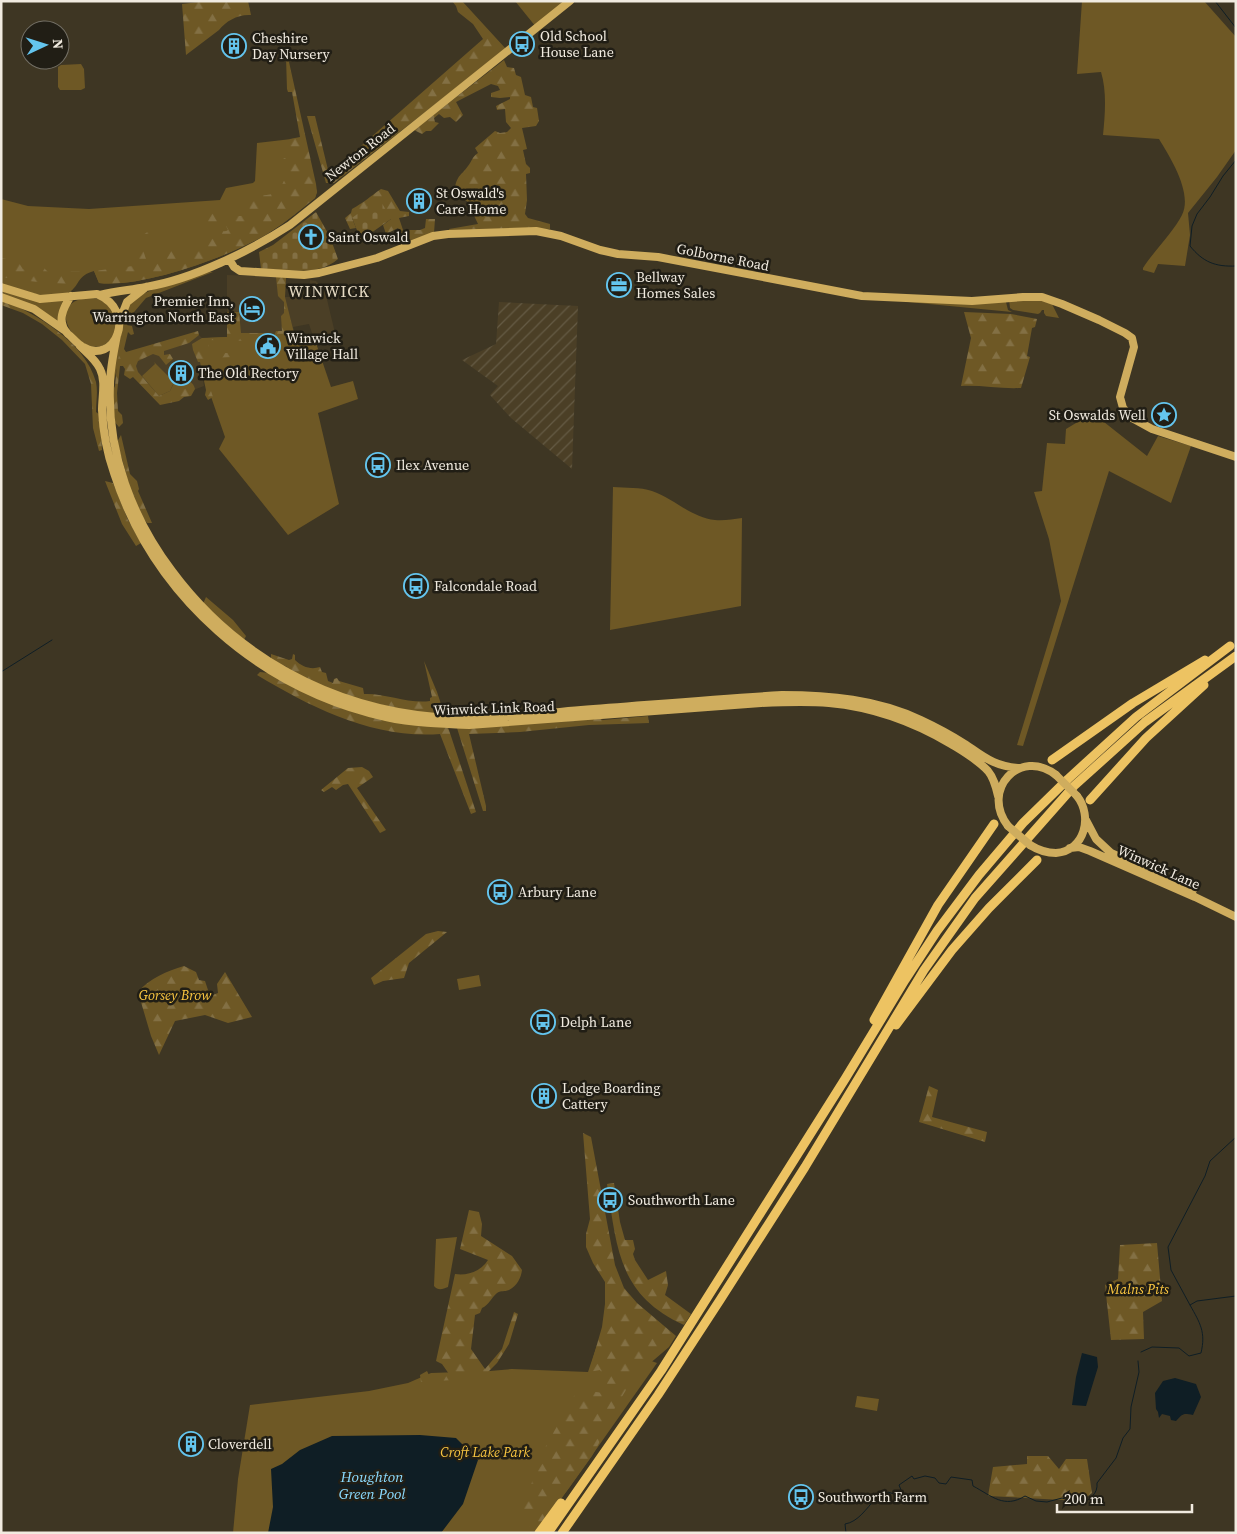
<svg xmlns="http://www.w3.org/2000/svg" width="1237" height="1534" font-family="'Source Serif 4',serif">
	<defs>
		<pattern id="industrial-furrows" width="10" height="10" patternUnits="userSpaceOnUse" patternTransform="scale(1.25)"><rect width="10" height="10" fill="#4b3f26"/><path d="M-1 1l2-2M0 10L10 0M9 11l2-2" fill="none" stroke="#655b45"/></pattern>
		<pattern id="forest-firs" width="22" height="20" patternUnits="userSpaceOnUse" patternTransform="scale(1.25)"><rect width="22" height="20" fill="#6e5825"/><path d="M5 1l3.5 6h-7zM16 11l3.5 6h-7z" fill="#837044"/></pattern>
		<pattern id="cemetery-stones" width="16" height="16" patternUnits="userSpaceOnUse" patternTransform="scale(1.25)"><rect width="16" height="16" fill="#6e5825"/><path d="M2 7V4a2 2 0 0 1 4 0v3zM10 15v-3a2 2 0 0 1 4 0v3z" fill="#837044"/></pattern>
	</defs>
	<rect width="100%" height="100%" fill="#3e3623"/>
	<path fill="#4b3f26" d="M 227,275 L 286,277 L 285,297 L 309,297 L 310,280 L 316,281 L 325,291 L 335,333 L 313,336 L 309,324 L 293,327 L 295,334 L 240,336 L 238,312 L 227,312 Z
		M 199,335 L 202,338 L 202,373 L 204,386 L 159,403 L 120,359 Z"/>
	<path fill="url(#industrial-furrows)" d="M 499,302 L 578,306 L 572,469 L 511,418 L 490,395 L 498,386 L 462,360 L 496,344 Z"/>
	<path fill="#6e5825" d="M 515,1 L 567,1 L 536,27 Z
		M 1082,1 L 1204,1 L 1236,37 L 1236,150 L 1217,177 L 1188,213 L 1190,235 L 1185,266 L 1158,264 L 1154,273 L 1143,270 L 1143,268 C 1154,251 1174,231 1182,215 C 1193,193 1170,157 1159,139 L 1103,135 C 1105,114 1107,92 1101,72 L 1077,74 Z
		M 81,64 L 84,69 L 85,88 L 81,90 L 60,90 L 58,87 L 58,67 L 61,65 Z
		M 300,138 L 317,192 L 315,198 C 300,210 286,222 270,232 C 231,256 144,288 99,283 L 94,271 C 77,276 80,284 71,291 C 54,304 19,289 1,284 L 1,199 L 28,206 L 89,209 L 220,200 L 226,188 L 253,183 L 255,181 L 257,143 Z
		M 210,272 L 213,272 L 146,298 L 129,318 L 113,385 C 115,366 119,320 128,305 C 137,291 192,276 210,272 Z
		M 1,289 L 66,300 L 58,322 L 36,307 L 1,294 Z
		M 81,299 C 87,299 94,297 100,300 C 116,307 122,330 108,342 C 85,363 43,309 81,299 Z
		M 1037,299 L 1052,304 L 1059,318 L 1046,316 L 1044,313 L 1044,310 L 1042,310 L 1040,313 L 1038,314 L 1013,310 L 1010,308 L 1009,300 Z
		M 908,302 L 1006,302 L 1008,310 L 1012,312 Z
		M 293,334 L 294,338 L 309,335 L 310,341 L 315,340 L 331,387 L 353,381 L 358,399 L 318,413 L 339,504 L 288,535 L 219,449 L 225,437 L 209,391 L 207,338 Z
		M 154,362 L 174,382 L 170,391 L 159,396 L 142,376 L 155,364 Z
		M 1081,420 L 1104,422 L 1147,456 L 1158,436 L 1191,446 L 1171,503 L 1109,471 L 1023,746 L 1017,745 L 1061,601 L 1049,539 L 1034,492 L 1042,491 L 1047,443 L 1065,444 L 1066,429 Z
		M 613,487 C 626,488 640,487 652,491 C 673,498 692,518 715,520 C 724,521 733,519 742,518 L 741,606 L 610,630 Z
		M 479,975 L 481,986 L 459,990 L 457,979 Z
		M 457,1237 L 448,1287 C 443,1289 438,1291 434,1286 L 436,1239 Z
		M 597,1345 L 624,1351 L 657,1363 L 569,1488 L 534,1533 L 233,1533 L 238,1479 L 250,1405 L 369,1391 L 408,1383 L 431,1373 L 490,1371 L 512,1369 L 588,1372 Z
		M 857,1396 L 879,1399 L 877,1411 L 855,1407 Z"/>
	<path fill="url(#forest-firs)" d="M 207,1 L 248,1 L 251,15 C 238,14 226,21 219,30 L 186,55 L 182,4 Z
		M 452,1 L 462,1 L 506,49 L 334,183 L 326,183 L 307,116 L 315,116 L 329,174 L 483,39 L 473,24 L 458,12 L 456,6 Z
		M 286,57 L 289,62 L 316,184 L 317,192 L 315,198 C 300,210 286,222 270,232 C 232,256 144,288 99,283 L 94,271 L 133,266 L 135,261 L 132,260 L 134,249 L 139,245 L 143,235 L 149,231 L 151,232 L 143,250 L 147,262 L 166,261 L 167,238 L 169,237 L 173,239 L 176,249 L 176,258 L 183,258 L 189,252 L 194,237 L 199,234 L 206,235 L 205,222 L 210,214 L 209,210 L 204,211 L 204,207 L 215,205 L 222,212 L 222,215 L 225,216 L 225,219 L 220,221 L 217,227 C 220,230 224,233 228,230 L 225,224 L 231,220 L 235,222 L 234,219 L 237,216 L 250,216 C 246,185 261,201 276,192 C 281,189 282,184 285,179 C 286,177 288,175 287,173 L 284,172 L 282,161 L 284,158 L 291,158 L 292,155 C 288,151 287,144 290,139 L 300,137 L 292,92 L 288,92 L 287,89 Z
		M 504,60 L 507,67 L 514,68 L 516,75 L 521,77 L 525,95 L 531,97 L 533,107 L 537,108 L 539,121 L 536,126 L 522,128 L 527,149 L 523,150 L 526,164 L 530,168 L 530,173 L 526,174 L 527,200 L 525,214 L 528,218 L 550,224 L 550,229 L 517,228 L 450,232 L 449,229 L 478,224 L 467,201 L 462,199 L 455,187 C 458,174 461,176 468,166 C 472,161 472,157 478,153 L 475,148 L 495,131 L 500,133 L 507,132 L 511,128 L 506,122 L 505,109 L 497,110 L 496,106 L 510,99 L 510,97 L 500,98 L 491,97 L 491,93 L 500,90 L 498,86 L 491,84 L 456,102 L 463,115 L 456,122 L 450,117 L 444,118 L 439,114 L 434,118 L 435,122 L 439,123 L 431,131 L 426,131 L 422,134 L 414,130 Z
		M 381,189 L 388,191 L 400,211 L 409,212 L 409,216 L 399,218 L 403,230 L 420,230 L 425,228 L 426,219 L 435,219 L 434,233 L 403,244 L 398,228 L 386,234 L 383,225 L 391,219 L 352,218 L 356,228 L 350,229 L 345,218 L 351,213 L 352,209 C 363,203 371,196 381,189 Z
		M 1,258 L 12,260 L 14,263 L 19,263 L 23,269 L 44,268 L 49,273 C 59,270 70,272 81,271 C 82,279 78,283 70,284 C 47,283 25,281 1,277 Z
		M 276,277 L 286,277 L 285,297 L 295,337 L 292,338 L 291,335 L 274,336 L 276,331 L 282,331 L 281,316 L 284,313 L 284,302 L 278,296 Z
		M 1,299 C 36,314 85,342 96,382 C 98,392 96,402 96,412 L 100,415 L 102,450 L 99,451 L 93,428 L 91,384 L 85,364 L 62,340 L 42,324 L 23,313 L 1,305 Z
		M 227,312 L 239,312 L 241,333 L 265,333 L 265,336 L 250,337 L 250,339 L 246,341 L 208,340 L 209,353 L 232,353 L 232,357 L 209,358 L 210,388 L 213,397 L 208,400 L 205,395 L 206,390 L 200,362 L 198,362 L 193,350 L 192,344 L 202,338 L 227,337 Z
		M 964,312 L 1011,314 L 1037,319 L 1035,327 L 1032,328 L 1027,356 L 1030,357 L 1021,388 C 1001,389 981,385 961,386 L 971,338 Z
		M 126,325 L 132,326 L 134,334 L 131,335 L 128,332 L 124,349 L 126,352 L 198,331 L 199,335 L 189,343 L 164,351 L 164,355 L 170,354 L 173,359 L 166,365 L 159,356 L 153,354 L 138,361 L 136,366 L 138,372 L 159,396 L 170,391 L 175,381 C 183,379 193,379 195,389 L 191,396 L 184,397 L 179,401 L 160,405 L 133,377 L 130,379 L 124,375 L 125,369 L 123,366 L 120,366 L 117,393 L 118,411 L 122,415 L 123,423 L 119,427 L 113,420 L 112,392 L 115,386 L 117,364 Z
		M 121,435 L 130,474 L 137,481 L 139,489 L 138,491 L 152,523 L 147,523 L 141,515 L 128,484 L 126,473 L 117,442 Z
		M 105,481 L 113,483 L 128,520 L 141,543 L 136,546 L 122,524 Z
		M 206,597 L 233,620 L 246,636 L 244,640 L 203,604 Z
		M 271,654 L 289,660 L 292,659 L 293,654 L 295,655 L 295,660 C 302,667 311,670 320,667 L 322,672 L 326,673 L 328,681 L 333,683 L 334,679 L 337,678 L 339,681 L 363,688 L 364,694 C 386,693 408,704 430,701 L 430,698 L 432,697 L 424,661 L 437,692 L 444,713 L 437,715 L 413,712 L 352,698 L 288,671 L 287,667 L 271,659 Z
		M 260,672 L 269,673 L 314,697 L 342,707 L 448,727 L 476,812 L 471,814 L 440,734 C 374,739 312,708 257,675 Z
		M 648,716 L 649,723 L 589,725 L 520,732 L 469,734 L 486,806 L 486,811 L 483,811 L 457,728 L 598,718 L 603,720 Z
		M 362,767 L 369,771 L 373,777 L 357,788 L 386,830 L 380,833 L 348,784 L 343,785 L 336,790 L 332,787 L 324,792 L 321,790 L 348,768 Z
		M 438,931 L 447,932 L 409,963 L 404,978 L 383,981 L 374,985 L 371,978 L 426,934 Z
		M 184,966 L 196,972 L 199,980 L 205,981 L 210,996 L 218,993 L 217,984 L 225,972 L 252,1017 L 228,1023 L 205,1015 L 175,1021 L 159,1055 L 151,1036 L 138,992 C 150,978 167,971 184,966 Z
		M 929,1086 L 938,1090 L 932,1117 L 987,1132 L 985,1142 L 919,1122 Z
		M 583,1133 L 591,1137 L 615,1265 L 624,1288 L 637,1303 L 676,1336 L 669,1347 L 634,1377 L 607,1421 L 599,1443 L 592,1456 L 538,1531 L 527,1525 L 519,1514 L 523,1500 L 530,1488 L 536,1470 L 541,1465 L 542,1453 L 574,1396 L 580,1390 L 604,1393 L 607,1382 L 600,1370 L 589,1372 L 602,1327 L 605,1304 L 605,1282 L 593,1263 L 586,1247 L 586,1234 L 590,1219 Z
		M 614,1183 L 620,1222 L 625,1240 L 633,1240 L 635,1249 L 633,1254 L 635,1260 L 648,1280 L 666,1271 L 668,1285 L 665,1295 L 691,1314 L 684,1325 C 618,1295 617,1248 607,1184 Z
		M 469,1210 L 479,1212 L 482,1224 L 481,1236 L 512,1256 L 522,1270 C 521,1278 517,1286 509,1290 C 504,1292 502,1290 497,1293 C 491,1298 489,1305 482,1308 L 480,1313 L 475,1315 L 471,1349 L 485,1369 L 502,1349 L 514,1312 L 518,1314 L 509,1344 L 497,1363 L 488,1372 L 453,1380 L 421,1382 L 420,1375 L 427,1371 L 430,1377 L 449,1374 L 442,1364 L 436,1361 L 455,1274 C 468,1276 481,1271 488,1260 L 460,1249 Z
		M 1157,1243 L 1162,1301 L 1143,1312 L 1144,1339 L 1111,1340 L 1105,1285 L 1118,1279 L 1120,1245 Z
		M 1027,1456 L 1048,1456 L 1059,1469 L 1066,1459 L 1087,1459 L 1092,1493 L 1081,1501 L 988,1496 L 993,1467 L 1027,1464 Z"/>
	<path fill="url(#cemetery-stones)" d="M 379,198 L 391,219 L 361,240 L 352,218 Z
		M 316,212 L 330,237 L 338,259 C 318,277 285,269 261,269 L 259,252 L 273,245 Z"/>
	<path fill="#0f1e25" d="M 1082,1353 L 1097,1357 L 1098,1367 L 1086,1406 L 1072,1405 L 1076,1377 Z
		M 1175,1378 L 1196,1384 L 1201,1397 L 1193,1415 C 1182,1413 1183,1414 1176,1421 L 1171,1420 L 1170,1416 L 1162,1414 L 1159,1418 L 1158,1412 L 1156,1409 L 1155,1393 L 1163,1381 Z
		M 420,1435 L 456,1438 L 478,1460 L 463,1504 L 441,1533 L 268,1533 L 273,1507 L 271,1469 L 282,1464 L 300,1450 L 332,1436 Z"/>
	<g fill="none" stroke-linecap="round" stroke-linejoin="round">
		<path stroke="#0f1e25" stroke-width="1" d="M 1215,1 L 1236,28
			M 1236,160 L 1223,176 L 1210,197 L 1197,214 L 1192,226 L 1190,246 C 1203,262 1215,267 1236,266
			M 1,672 L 52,640
			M 1190,1305 L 1171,1270 L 1168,1247 L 1205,1176 L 1210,1161 L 1236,1137
			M 1141,1352 L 1152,1347 L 1179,1348 L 1189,1356 L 1201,1353 C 1206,1332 1200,1323 1190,1305 L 1197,1301 L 1236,1296
			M 846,1533 L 845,1524 C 858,1522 867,1508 875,1499 L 879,1501 L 884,1500 L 888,1492 L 897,1495 L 901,1490 L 899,1485 L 912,1476 L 914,1479 L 925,1476 L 935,1478 L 939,1483 L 946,1484 L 951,1477 L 972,1480 L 973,1486 C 992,1496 1004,1509 1025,1496 L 1036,1501 L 1047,1502 L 1062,1498 L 1081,1504 C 1090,1499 1098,1494 1097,1483 L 1116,1458 L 1123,1438 L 1130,1429 L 1131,1407 L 1139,1372 L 1138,1361"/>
		<path stroke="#cfad5e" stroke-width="8" d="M 229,259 L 234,267 L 240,271 L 304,275 L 319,273 L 377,258 L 433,236 L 448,234 L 536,231 L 561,236 L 600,250 L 618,254 L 658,257 L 862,296 L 972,301 L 1023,297 L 1042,297 L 1062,304 L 1099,320 L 1125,333 L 1132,338 L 1134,347 L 1120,397 L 1123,408 L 1132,418 L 1152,429 L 1236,457
			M 1,287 L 40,299 L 97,294 C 139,312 114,366 83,347 C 77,344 73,338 68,334 C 56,322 63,308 71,296
			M 100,295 C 116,291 131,290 146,287 C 193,279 250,251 290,225 L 570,1
			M 1,297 L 34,309 L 64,330
			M 120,320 L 127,302 L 146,287
			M 117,335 C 114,351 110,368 110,385 C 107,452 132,518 172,571 C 235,656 330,708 436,717 C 484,721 533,714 581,710 C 648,705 715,699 782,695 C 829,695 877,699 921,720 C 936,727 951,735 965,744 C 984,757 995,767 1020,768
			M 80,346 C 87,353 96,360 100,369 C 106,381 102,396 102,410 C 103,431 107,453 114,473 C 154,597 260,689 386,717 C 413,723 441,724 469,725 L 761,703 C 783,702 806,701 829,703 C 873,707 914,722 951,744 C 964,752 978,760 988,771 C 994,778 996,787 998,796
			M 1086,820 L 1096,839 L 1111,853 L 1193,890
			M 1008,826 C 980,790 1020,747 1056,775
			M 1030,845 C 1038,850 1046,853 1056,853 C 1085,851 1093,816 1077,796
			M 1070,848 L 1079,847 L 1090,851 L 1195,897 L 1236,917"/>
		<path stroke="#edc362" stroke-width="9" d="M 1052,760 L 1133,703 L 1205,660
			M 1090,800 L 1146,738 L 1204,685
			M 874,1020 L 938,905 L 994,824
			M 896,1025 L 952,950 L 989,908 L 1037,860
			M 539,1533 L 561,1503
			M 548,1533 L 661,1371 L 845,1079 L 905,980 L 937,931 L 979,875 L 1023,823 L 1068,779 L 1136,717 L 1230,646
			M 562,1533 L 658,1395 L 720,1300 L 805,1167 L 924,970 L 975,898 L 1074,786 L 1145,722 L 1236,656"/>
		<path stroke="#cfad5e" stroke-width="8" d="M 1056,775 L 1077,796
			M 1008,826 L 1030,845"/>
	</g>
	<defs>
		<symbol id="bus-ring" viewBox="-11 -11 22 22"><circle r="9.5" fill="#211e15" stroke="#64c5ee" stroke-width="1.5"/><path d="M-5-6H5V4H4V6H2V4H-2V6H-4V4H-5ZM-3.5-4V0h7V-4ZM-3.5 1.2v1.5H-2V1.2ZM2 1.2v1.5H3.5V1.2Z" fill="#64c5ee"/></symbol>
		<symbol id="building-ring" viewBox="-11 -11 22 22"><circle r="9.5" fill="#211e15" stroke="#64c5ee" stroke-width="1.5"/><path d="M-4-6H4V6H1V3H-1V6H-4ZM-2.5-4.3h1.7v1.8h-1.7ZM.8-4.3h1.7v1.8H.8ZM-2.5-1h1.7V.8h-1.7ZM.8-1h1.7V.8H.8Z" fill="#64c5ee"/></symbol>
		<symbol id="church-ring" viewBox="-11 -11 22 22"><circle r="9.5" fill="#211e15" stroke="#64c5ee" stroke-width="1.5"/><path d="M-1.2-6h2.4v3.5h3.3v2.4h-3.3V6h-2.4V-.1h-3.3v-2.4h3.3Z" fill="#64c5ee"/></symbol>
		<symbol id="office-ring" viewBox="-11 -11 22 22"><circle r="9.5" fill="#211e15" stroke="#64c5ee" stroke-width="1.5"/><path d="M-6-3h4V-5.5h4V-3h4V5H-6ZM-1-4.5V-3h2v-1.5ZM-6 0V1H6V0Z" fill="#64c5ee"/></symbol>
		<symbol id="hotel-ring" viewBox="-11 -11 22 22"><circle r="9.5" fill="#211e15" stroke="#64c5ee" stroke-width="1.5"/><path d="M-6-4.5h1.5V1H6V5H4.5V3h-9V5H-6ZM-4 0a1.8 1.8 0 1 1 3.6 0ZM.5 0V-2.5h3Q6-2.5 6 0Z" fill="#64c5ee"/></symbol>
		<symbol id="civic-ring" viewBox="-11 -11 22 22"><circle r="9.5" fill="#211e15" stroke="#64c5ee" stroke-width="1.5"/><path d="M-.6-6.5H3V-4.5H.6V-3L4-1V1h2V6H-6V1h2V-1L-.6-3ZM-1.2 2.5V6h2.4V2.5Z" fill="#64c5ee"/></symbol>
		<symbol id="sight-ring" viewBox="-11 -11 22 22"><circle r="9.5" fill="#211e15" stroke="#64c5ee" stroke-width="1.5"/><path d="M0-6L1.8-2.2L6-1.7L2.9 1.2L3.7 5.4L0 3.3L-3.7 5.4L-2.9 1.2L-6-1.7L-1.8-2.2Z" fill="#64c5ee"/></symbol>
	</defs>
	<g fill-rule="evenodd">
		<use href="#bus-ring" x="508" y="30" width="28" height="28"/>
		<use href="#building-ring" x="220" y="32" width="28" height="28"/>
		<use href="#building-ring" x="405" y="187" width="28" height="28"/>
		<use href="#church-ring" x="297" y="223" width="28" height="28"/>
		<use href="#office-ring" x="605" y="271" width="28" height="28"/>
		<use href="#hotel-ring" x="238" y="295" width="28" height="28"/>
		<use href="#civic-ring" x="254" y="332" width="28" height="28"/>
		<use href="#building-ring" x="167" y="359" width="28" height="28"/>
		<use href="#sight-ring" x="1150" y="401" width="28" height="28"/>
		<use href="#bus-ring" x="364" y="451" width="28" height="28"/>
		<use href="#bus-ring" x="402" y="572" width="28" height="28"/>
		<use href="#bus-ring" x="486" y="878" width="28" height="28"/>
		<use href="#bus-ring" x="529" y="1008" width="28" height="28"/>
		<use href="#building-ring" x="530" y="1082" width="28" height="28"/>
		<use href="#bus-ring" x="596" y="1186" width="28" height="28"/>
		<use href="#building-ring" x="177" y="1430" width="28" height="28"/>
		<use href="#bus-ring" x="787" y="1483" width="28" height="28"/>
	</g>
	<g text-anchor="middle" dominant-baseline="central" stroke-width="5" stroke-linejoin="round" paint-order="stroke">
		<g font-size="14" fill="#f1ebe0" stroke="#211e15" text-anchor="start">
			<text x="540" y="36">Old School<tspan x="540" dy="16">House Lane</tspan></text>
			<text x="252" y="38">Cheshire<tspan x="252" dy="16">Day Nursery</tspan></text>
			<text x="436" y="193">St Oswald's<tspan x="436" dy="16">Care Home</tspan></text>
			<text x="328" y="237">Saint Oswald</text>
			<text x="636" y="277">Bellway<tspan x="636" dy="16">Homes Sales</tspan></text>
			<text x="234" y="301" text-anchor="end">Premier Inn,<tspan x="234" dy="16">Warrington North East</tspan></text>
			<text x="286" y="338">Winwick<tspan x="286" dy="16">Village Hall</tspan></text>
			<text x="198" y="373">The Old Rectory</text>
			<text x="1146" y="415" text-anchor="end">St Oswalds Well</text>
			<text x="396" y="465">Ilex Avenue</text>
			<text x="434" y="586">Falcondale Road</text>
			<text x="518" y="892">Arbury Lane</text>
			<text x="560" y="1022">Delph Lane</text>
			<text x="562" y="1088">Lodge Boarding<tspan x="562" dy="16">Cattery</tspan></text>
			<text x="628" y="1200">Southworth Lane</text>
			<text x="208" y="1444">Cloverdell</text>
			<text x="818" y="1497">Southworth Farm</text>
		</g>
		<g font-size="14" fill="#f1ebe0" stroke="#211e15">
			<text transform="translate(360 152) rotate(-38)">Newton Road</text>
			<text transform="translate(723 257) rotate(11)">Golborne Road</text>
			<text transform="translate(494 708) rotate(-2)">Winwick Link Road</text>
			<text transform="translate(1159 867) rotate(24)">Winwick Lane</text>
		</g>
		<g font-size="14" font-style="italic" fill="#fbc741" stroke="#211e15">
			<text x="175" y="995">Gorsey Brow</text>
			<text x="1138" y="1289">Malns Pits</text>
			<text x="485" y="1452">Croft Lake Park</text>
		</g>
		<g font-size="15" font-style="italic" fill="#8bdbff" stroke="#211e15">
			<text x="372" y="1476">Houghton<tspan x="372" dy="17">Green Pool</tspan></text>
		</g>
		<g font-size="16" letter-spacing="1" fill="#e6dbc4" stroke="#211e15">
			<text x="329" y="291">WINWICK</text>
		</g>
	</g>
	<rect width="1237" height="1534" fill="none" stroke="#f1ebe0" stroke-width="5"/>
	<g transform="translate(45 45) rotate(86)"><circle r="24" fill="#211e15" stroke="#747066"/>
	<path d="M0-4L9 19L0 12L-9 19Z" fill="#64c5ee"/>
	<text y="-8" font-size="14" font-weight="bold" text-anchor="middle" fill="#f1ebe0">N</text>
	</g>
	<path d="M1057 1504v8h135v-8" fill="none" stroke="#f1ebe0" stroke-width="2.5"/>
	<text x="1064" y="1504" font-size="15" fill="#f1ebe0" stroke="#211e15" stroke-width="4" paint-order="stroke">200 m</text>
</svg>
